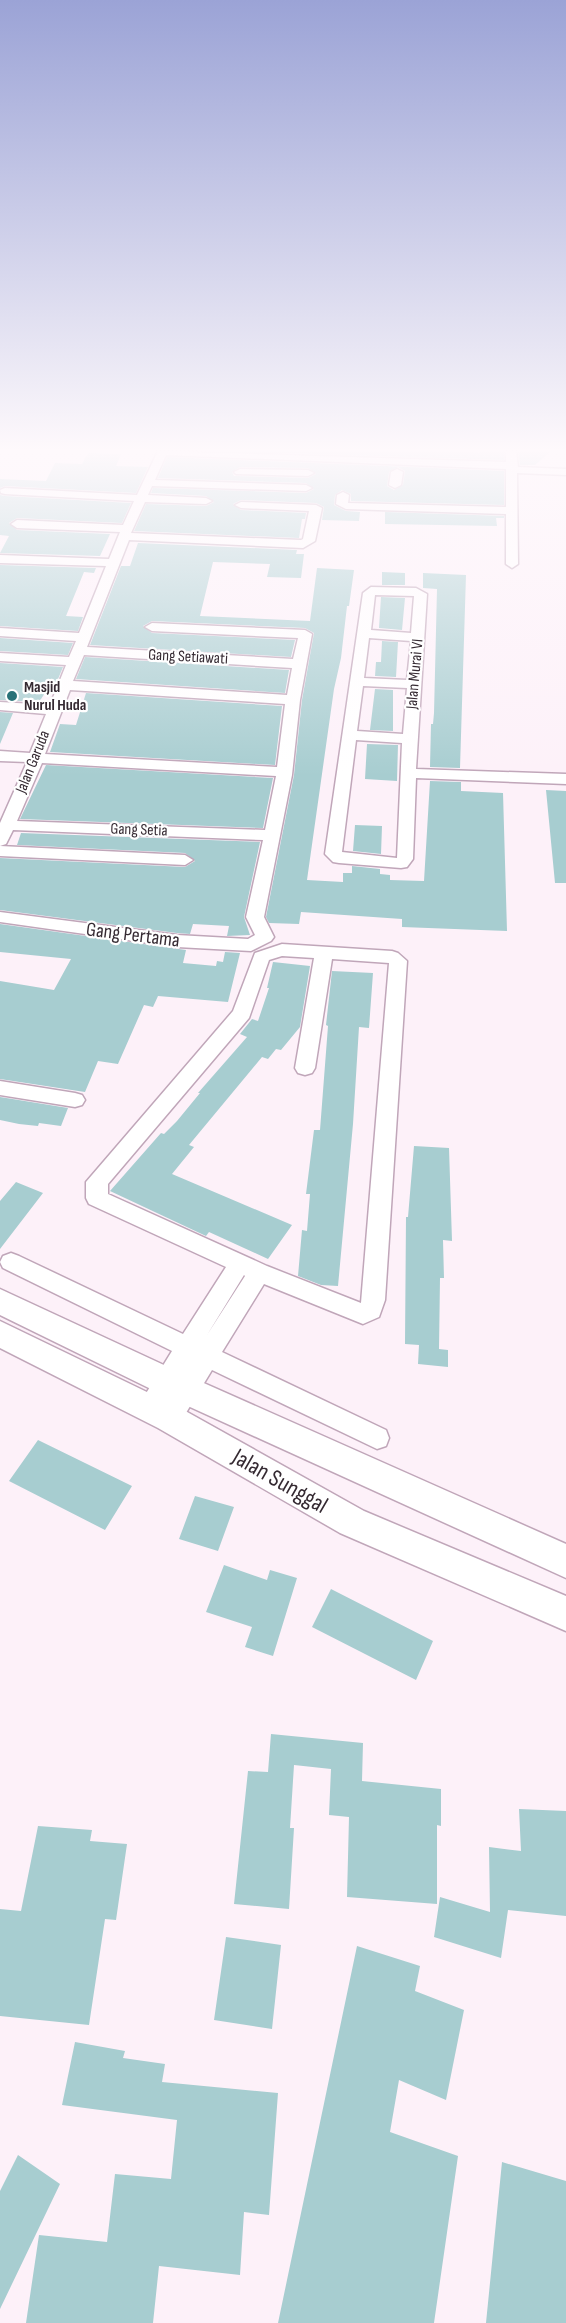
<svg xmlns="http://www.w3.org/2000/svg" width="566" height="2323" font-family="'Sofia Sans Condensed',sans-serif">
	<rect width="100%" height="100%" fill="#fdf1f9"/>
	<path fill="#a7cdd0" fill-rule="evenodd" d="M 219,451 L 449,451 L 479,453 L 480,451 L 504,451 L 504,460 Z
		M 518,451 L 551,451 L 535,465 L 520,465 Z
		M 88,453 L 121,454 L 116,466 L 148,467 L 136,493 L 5,486 L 0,488 L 0,479 L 46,481 L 55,463 L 82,464 Z
		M 167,457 L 504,471 L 504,505 L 351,501 L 351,494 L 342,490 L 335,495 L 334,505 L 346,511 L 360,512 L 359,521 L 322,520 L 324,507 L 316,503 L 241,500 L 233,504 L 241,510 L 306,513 L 305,519 L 302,519 L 299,538 L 134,531 L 146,504 L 206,506 L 214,502 L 206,496 L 151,493 L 153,488 L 306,493 L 314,489 L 306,483 L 158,478 ZM 240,467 L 308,468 L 316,474 L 308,478 L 234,476 L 232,472 ZM 398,467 L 405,471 L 403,485 L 394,490 L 387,486 L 389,472 Z
		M 0,495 L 5,496 L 131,503 L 122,523 L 17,518 L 9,523 L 17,530 L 110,534 L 100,556 L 0,553 L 9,536 L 0,535 Z
		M 385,512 L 504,516 L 504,518 L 496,518 L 497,526 L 385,524 Z
		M 138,543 L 297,550 L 296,554 L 304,554 L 301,578 L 267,577 L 270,564 L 213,562 L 200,616 L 310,621 L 317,568 L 354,570 L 349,606 L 347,606 L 341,658 L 334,689 L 307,880 L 343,882 L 343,873 L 352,873 L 352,866 L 380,869 L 380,874 L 390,875 L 390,880 L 424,881 L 430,781 L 461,782 L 461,791 L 503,793 L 507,931 L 402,927 L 402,919 L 301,912 L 299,924 L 269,923 L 266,917 L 294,775 L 302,700 L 314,633 L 305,628 L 152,621 L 143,626 L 152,633 L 295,640 L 291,657 L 90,645 L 121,566 L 130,566 Z
		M 0,565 L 96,568 L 94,573 L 84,572 L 66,616 L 83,617 L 78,631 L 0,626 Z
		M 382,572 L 405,573 L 405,585 L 382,585 Z
		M 423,573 L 466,575 L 460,768 L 430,767 L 431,724 L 433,724 L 434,713 L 437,589 L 423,588 Z
		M 381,597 L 405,598 L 402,630 L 379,628 Z
		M 0,638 L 73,643 L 68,655 L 0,651 Z
		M 382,641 L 398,642 L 396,677 L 375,676 L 376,662 L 381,662 Z
		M 85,657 L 289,670 L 285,693 L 76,679 Z
		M 0,663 L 63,667 L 56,684 L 51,684 L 39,702 L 0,700 Z
		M 375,689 L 393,690 L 393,731 L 370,730 Z
		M 86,693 L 282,706 L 275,765 L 50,752 L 60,724 L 76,725 Z
		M 0,712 L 13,713 L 0,744 Z
		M 367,744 L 398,745 L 397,781 L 365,779 Z
		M 46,765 L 273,778 L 263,828 L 20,819 Z
		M 546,790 L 566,791 L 566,883 L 555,883 Z
		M 355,825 L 382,826 L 381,854 L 353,851 Z
		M 21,833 L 260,842 L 244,917 L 250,935 L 227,936 L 229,926 L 193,924 L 190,934 L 177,933 L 0,910 L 0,858 L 185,867 L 195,861 L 185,853 L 17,845 Z
		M 0,924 L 186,950 L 183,963 L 216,966 L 217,961 L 223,962 L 225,952 L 240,953 L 228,1002 L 158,996 L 153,1007 L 144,1005 L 118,1064 L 98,1061 L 85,1092 L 0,1079 L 0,981 L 54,990 L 71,959 L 0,952 Z
		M 273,962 L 310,966 L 300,1027 L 281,1050 L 276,1049 L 268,1059 L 262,1057 L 189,1145 L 194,1147 L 172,1174 L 292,1225 L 268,1259 L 209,1232 L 206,1236 L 110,1191 L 161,1133 L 164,1134 L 177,1121 L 200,1093 L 198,1093 L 247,1037 L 240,1034 L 252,1019 L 258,1021 L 269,988 L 267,988 Z
		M 332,971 L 373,973 L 369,1028 L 359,1027 L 353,1124 L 338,1286 L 321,1285 L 298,1276 L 302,1230 L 307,1231 L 310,1194 L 306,1194 L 314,1130 L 320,1130 L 328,1026 L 326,1025 Z
		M 0,1097 L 68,1108 L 61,1126 L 39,1123 L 38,1126 L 19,1124 L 0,1120 Z
		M 414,1146 L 449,1148 L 452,1241 L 443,1240 L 444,1278 L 440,1278 L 439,1349 L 448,1350 L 448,1367 L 418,1364 L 419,1345 L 405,1344 L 406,1217 L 408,1217 Z
		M 16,1182 L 43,1193 L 0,1249 L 0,1201 Z
		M 38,1440 L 132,1486 L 105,1530 L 9,1481 Z
		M 195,1496 L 234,1507 L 218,1551 L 179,1539 Z
		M 224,1565 L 267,1580 L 270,1570 L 297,1578 L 273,1656 L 245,1647 L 252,1627 L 206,1612 Z
		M 331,1589 L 433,1641 L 416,1680 L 312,1627 Z
		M 271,1734 L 363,1743 L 362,1781 L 441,1789 L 441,1826 L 437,1825 L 437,1904 L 347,1897 L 349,1817 L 329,1815 L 331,1769 L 294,1765 L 290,1828 L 294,1828 L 289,1909 L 234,1904 L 248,1771 L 268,1772 Z
		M 519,1809 L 566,1811 L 566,1916 L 508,1910 L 501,1958 L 434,1937 L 440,1897 L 490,1912 L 489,1847 L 521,1851 Z
		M 38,1826 L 92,1830 L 90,1841 L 127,1844 L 116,1920 L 105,1919 L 89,2025 L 0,2016 L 0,1909 L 21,1911 Z
		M 226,1937 L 281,1945 L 272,2029 L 214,2020 Z
		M 357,1946 L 420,1966 L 415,1991 L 464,2010 L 446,2100 L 399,2080 L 390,2132 L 458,2156 L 434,2323 L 278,2323 Z
		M 75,2042 L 125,2051 L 123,2058 L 165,2064 L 162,2082 L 278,2093 L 269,2215 L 244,2212 L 240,2275 L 159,2266 L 153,2323 L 26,2323 L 39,2235 L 107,2242 L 115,2174 L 171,2179 L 177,2120 L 62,2105 Z
		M 18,2155 L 60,2184 L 0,2309 L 0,2191 Z
		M 502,2162 L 566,2181 L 566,2323 L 486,2323 Z"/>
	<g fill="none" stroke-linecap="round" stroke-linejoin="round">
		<defs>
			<path id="minor" d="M 158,451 L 506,462 L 506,451 L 516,451 L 518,467 L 566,469 L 566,475 L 517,473 L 518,564 L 512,568 L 506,564 L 506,514 L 346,509 L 336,504 L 337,495 L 343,492 L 349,495 L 348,503 L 506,507 L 506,469 L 166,455 L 155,480 L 306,485 L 312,488 L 306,491 L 152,486 L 148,495 L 206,498 L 212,501 L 206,504 L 145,502 L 131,533 L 301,540 L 303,539 L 309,511 L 241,508 L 235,505 L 241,502 L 316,505 L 322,508 L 315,541 L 303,548 L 129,540 L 87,647 L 293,659 L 298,638 L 152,631 L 145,627 L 152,623 L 305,630 L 312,634 L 300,700 L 292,775 L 264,917 L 274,937 L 271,941 L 251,951 L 177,947 L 0,922 L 0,912 L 177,935 L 248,939 L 255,935 L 246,917 L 263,840 L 13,830 L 6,844 L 0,846 L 0,823 L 27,762 L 0,761 L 0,751 L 30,753 L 46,714 L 0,710 L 0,702 L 50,705 L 66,665 L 0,661 L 0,653 L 69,657 L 76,641 L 0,636 L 0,628 L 79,633 L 106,566 L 0,563 L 0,555 L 109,559 L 120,532 L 17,528 L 11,524 L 17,520 L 123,525 L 134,501 L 5,494 L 1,493 L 0,490 L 5,488 L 137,495 ZM 84,655 L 292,668 L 287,695 L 73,681 ZM 70,690 L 285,704 L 277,767 L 45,754 ZM 42,763 L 276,776 L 265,830 L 17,821 Z
				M 240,469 L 308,470 L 314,473 L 308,476 L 236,474 L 234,472 Z
				M 397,469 L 403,472 L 401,485 L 395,488 L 389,485 L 391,472 Z
				M 371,587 L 416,588 L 427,594 L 416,769 L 566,774 L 566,784 L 416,778 L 413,859 L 407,867 L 401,868 L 339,863 L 333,862 L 325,854 L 363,593 ZM 375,595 L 414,596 L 411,633 L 371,630 ZM 369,638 L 411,641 L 407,680 L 364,678 ZM 363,686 L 407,688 L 403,734 L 357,731 ZM 356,740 L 402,743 L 397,858 L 342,852 Z
				M 0,846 L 185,855 L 193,860 L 185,865 L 0,856 Z
				M 282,944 L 392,951 L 398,953 L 407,961 L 385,1300 L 379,1317 L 363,1324 L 264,1284 L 222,1352 L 386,1430 L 389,1438 L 386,1446 L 377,1449 L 212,1370 L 178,1426 L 169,1429 L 160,1426 L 157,1418 L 158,1415 L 149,1419 L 140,1416 L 137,1408 L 172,1351 L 3,1268 L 0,1262 L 3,1256 L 11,1253 L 19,1256 L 183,1334 L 226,1267 L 89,1204 L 86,1198 L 86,1182 L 233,1011 L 255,953 ZM 282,956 L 314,958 L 295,1068 L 298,1073 L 305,1075 L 312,1073 L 315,1068 L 332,959 L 389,963 L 361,1303 L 267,1266 L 108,1194 L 108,1184 L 249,1018 L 269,960 ZM 244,1275 L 245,1276 L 207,1335 Z
				M 0,1081 L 75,1093 L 82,1095 L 85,1100 L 82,1105 L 75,1107 L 0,1095 Z"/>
			<path id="major" d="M 0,1289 L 179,1372 L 566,1544 L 566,1578 L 157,1392 L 0,1315 Z
				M 0,1321 L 180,1408 L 364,1511 L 566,1596 L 566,1631 L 340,1533 L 158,1428 L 0,1348 Z"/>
		</defs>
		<use href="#minor" stroke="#c0a6b9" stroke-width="3"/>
		<use href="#major" stroke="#c0a6b9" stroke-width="3"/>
		<use href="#minor" fill="#fff" fill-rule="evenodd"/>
		<use href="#major" fill="#fff" fill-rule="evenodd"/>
	</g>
	<linearGradient id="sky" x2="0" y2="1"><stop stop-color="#9ba3d6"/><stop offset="0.58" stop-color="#fef9fc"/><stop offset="1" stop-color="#fef9fc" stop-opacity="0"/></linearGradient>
	<rect width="566" height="776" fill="url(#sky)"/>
	<circle fill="#287278" stroke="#fff" stroke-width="2" cx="12" cy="696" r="6"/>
	<g text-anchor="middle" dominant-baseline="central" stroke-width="4.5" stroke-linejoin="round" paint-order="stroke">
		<g font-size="16" fill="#352a32" stroke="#fff">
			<text transform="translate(188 657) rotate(3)">Gang Setiawati</text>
			<text transform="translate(415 674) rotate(-85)">Jalan Murai VI</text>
			<text transform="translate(33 762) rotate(-68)">Jalan Garuda</text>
			<text transform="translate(139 830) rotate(2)">Gang Setia</text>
		</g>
		<g font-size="16" font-weight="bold" fill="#352a32" stroke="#fff" text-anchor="start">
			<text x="24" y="687">Masjid<tspan x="24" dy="18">Nurul Huda</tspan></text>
		</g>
		<g font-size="20" fill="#352a32" stroke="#fff">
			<text transform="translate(133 935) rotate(7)">Gang Pertama</text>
		</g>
		<g font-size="24" fill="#352a32" stroke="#fff">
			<text transform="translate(280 1481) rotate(30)">Jalan Sunggal</text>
		</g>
	</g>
</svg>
